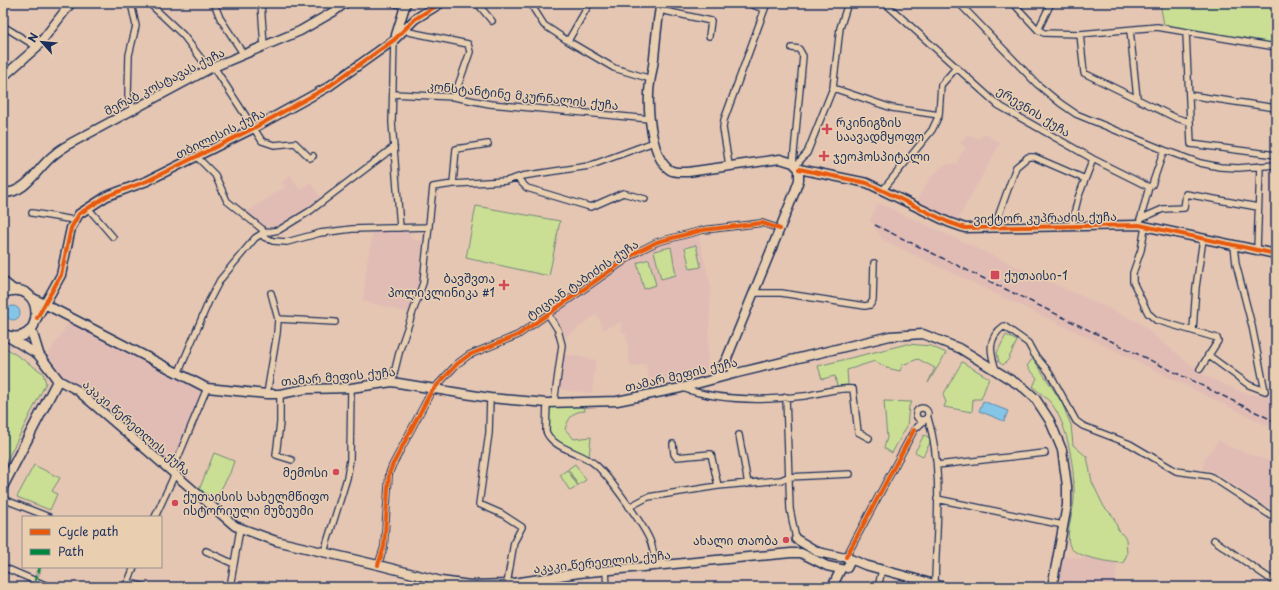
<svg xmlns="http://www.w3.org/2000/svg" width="1279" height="590" font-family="'Playpen Sans','Noto Sans Georgian',sans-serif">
	<rect width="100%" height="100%" fill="#e5c6b2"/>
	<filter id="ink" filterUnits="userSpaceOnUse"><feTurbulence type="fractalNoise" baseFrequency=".025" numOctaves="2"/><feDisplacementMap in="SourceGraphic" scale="8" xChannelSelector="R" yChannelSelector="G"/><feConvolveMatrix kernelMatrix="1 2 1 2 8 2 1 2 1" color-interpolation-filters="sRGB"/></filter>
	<g filter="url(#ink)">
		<path fill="#e1bcb5" d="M 986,134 L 1000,143 L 978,184 L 976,182 L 977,184 L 956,223 L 918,205 L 919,197 L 930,178 L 944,165 L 956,163 L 959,166 L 957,163 L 959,157 L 966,148 L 960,143 L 967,135 L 979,138 Z
			M 290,175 L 300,190 L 310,182 L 321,198 L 282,225 L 277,227 L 260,225 L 247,212 L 285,187 L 282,182 Z
			M 878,203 L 1138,322 L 1205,376 L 1246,394 L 1276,396 L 1276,430 L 1095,341 L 883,240 L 870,220 Z
			M 410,231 L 410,236 L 415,240 L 423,240 L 419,282 L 409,313 L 363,301 L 367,261 L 373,232 Z
			M 698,234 L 711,288 L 707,371 L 649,384 L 646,364 L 630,367 L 626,334 L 622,332 L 621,322 L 603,329 L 597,314 L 566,337 L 552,313 L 644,249 Z
			M 71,319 L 204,388 L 170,470 L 49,364 L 46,357 Z
			M 565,354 L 596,360 L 592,393 L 558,389 Z
			M 1219,440 L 1229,447 L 1276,463 L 1276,513 L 1211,470 L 1203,470 L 1204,459 Z
			M 1063,556 L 1083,559 L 1084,556 L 1117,563 L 1114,587 L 1058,587 Z"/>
		<path fill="#cadf94" stroke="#728779" d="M 1160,3 L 1276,3 L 1276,45 L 1164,25 Z
			M 476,206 L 560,221 L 549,276 L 466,258 Z
			M 696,245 L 701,267 L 690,269 L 685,248 Z
			M 671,247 L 676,275 L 661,279 L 654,251 Z
			M 649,259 L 656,285 L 644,289 L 637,263 Z
			M 1006,335 L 1017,341 L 1008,360 L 1003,365 L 999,362 L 997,353 Z
			M 907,344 L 931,346 L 946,353 L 928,383 L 935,368 L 918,359 L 902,365 L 900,371 L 887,368 L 875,361 L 847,370 L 848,385 L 837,386 L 835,376 L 822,379 L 818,366 Z
			M 3,346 L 43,373 L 46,383 L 3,468 Z
			M 1033,358 L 1062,403 L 1071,425 L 1073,445 L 1087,457 L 1092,482 L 1104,507 L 1113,516 L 1118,529 L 1126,539 L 1127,554 L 1123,563 C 1112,563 1077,557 1071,548 C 1064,538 1073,513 1074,500 C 1075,472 1069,426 1051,403 C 1046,397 1039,392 1033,387 L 1037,378 L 1027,366 Z
			M 962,362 L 989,378 L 981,399 L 973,399 L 972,412 L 944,407 L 946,402 L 943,395 Z
			M 884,401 L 912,402 L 909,406 L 907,426 L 892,453 L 884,448 L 887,438 Z
			M 551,405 L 584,406 L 585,411 C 572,411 569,418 565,429 L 574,439 L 591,437 L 589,457 C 578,452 551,442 548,430 C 547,423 550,412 551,405 Z
			M 924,435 L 932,439 L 923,456 L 915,452 Z
			M 214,453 L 234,461 L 230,473 L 214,502 L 199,490 Z
			M 575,464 L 586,480 L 578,485 L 568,469 Z
			M 34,465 L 60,478 L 52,491 L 57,494 L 50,510 L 17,497 Z
			M 567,470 L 578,486 L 570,491 L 560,475 Z"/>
		<path fill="#85c5e5" stroke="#5b89af" d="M6 313a7 7 0 1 1 14 0a7 7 0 1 1-14 0Z
			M 983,401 L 1008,411 L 1004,421 L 979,411 Z"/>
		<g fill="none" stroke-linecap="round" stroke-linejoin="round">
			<path stroke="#bda8a1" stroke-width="5.5" stroke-dasharray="5.5 3" stroke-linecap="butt" d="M 37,575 L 40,567"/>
			<defs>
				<path id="street" d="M 131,3 L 136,26 L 129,55 L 128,95 L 133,110
					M 149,3 L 183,35 L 209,69
					M 214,3 L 220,18 L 244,55
					M 261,3 L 264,46
					M 394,3 L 405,7
					M 477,3 L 492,21
					M 530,3 L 544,25 L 568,41 L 614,68 L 651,79
					M 747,3 L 764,9
					M 885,3 L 998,105 L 1093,159 L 1149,187
					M 959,3 L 1037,84 L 1060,103 L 1076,114 L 1164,150 L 1200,163 L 1220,167 L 1238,168 L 1276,165
					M 1013,3 L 1038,30 L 1044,33 L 1080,34 L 1157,27 L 1276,47
					M 660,10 L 711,21 L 709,36
					M 3,26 L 37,47
					M 404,27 L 409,32 L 468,44 L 470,52 L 454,97
					M 1038,30 L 1051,3
					M 1130,30 L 1137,98
					M 1186,32 L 1191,144 L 1276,155
					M 1080,34 L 1084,73 L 1176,118 L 1190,122
					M 394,40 L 392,122 L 400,228
					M 568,41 L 588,6
					M 792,48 L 799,49 L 803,56 L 793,163
					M 214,67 L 262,141 L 274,145 L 295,143 L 310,158 L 313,156
					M 833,88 L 892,108 L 939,115 L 941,85 L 956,68
					M 393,94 L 454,97 L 490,104 L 650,119
					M 1189,95 L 1276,108
					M 196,156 L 215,175 L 227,201 L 262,229 L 264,237 L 273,241 L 287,242 L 320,233 L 352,229 L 429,227
					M 729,165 L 723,128 L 724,120 L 767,3
					M 796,165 L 807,153 L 833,88 L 840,28 L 848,3
					M 517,178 L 527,188 L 587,206 L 591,207 L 623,193 L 645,199
					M 453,184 L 456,149 L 488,144
					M 882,191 L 932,130 L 939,115
					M 88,208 L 113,237
					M 32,213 L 74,220
					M 1140,219 L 1163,209 L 1184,208 L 1186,194 L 1258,207
					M 1140,221 L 1149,187 L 1152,185 L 1164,150
					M 1071,227 L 1078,198 L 1093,159
					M 1145,227 L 1141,250 L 1133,273 L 1133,282 L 1148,313 L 1156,320 L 1217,338 L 1218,341 L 1200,369
					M 994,228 L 1016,167 L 1028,157 L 1034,157 L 1085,179
					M 1234,246 L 1236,264 L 1252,326 L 1265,391
					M 1257,250 L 1260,166
					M 755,293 L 781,293 L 865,306 L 870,305 L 873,300 L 874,263
					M 548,314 L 558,330 L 562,345 L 554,403
					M 278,319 L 335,322
					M 1193,330 L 1196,287 L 1203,239
					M 1208,355 L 1249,385 L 1265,391
					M 996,370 C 990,353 987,338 1004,326 L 1028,343 L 1034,354 L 1049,372 L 1076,421 L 1083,426 L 1130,444 L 1176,471 L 1210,476 L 1276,519
					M 178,374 L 209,301 L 220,280 L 255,238 L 263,233 L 279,230 L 310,211 L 394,147
					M 392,382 L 400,349 L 423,283 L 433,187 L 453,184 L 506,181 L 522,176 L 589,166 L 654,142
					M 682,388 C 720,401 764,401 804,396 C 819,394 837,387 853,389 L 858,432 L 869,438
					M 267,394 L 277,333 L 278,319 L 271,293
					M 280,394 L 280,423 L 276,455 L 292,460
					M 786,397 L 790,509 L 796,539
					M 490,398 L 489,433 L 479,504 L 502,514 L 522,527 L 514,542 L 507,584
					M 547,403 L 546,431 C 552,449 582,452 596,465 C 609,477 645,526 651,543 C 653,550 655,559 657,567
					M916 414a6 6 0 1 1 12 0a6 6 0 1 1-12 0Z
					M 928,418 C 944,471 936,528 935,583
					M 739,435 L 748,484
					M 673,444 L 674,454 L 676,457 L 711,454 L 718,486
					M 937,465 L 1045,453
					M 3,499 L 49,517
					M 937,499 L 1063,525
					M 629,507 L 648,497 L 718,486 L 781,480 L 788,477 L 850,474
					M 155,517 L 174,476 L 174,467 L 207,388
					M 1214,540 L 1276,583
					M 206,551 L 234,564
					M 324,552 L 347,478 L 350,460 L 351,388
					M 846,557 L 914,430 L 926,419
					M 378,565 L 384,547 L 389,474 L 392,466 L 431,392 L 457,364 L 469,355 L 518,335 L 637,252 L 657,242 L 703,230 L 762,223 L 780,229
					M 3,567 L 50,587
					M 606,571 L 607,587
					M 128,582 L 145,587
					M 123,587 L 128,582 L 134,567
					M 230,587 L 240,529
					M 878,587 L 882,570"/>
				<path id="secondary" d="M 661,3 C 657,21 656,39 654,58 C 653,70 649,82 649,94 C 648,113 652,159 670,170 C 675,173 682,172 688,172 L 780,159 L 793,163 L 799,169 L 799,180 L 794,194 L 727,358 L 728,365 L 737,373
					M 396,35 L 406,3
					M 3,77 L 37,47 L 71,3
					M 799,169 L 867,183 L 948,222 L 965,228 L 1139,225 L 1276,254
					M 3,193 C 28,193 37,167 55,154 C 59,150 65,147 71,143 L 209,69 L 300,31 L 333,12 L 345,3
					M 3,281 L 14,290
					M 29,296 L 207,388 L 267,394 L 280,394 L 306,389 L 351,388 L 392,382 L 490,398 L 547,403 L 617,401 L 681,388 L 737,373 L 890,336 L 923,334 L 961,349 L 1024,388 L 1035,398 L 1050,421 L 1062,450 L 1067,486 L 1067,505 L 1052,587
					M 37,318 L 61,275 L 71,228 L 79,214 L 107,196 L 147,181 L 252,129 L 328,87 L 394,40 L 415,19 L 441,3
					M 8,337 L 39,355
					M 715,379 L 727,358
					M 58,380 L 77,390 L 235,526 L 276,541 L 378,565 L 441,581 L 470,585 L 507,584 L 579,573 L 791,553 L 801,553 L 827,566 L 841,569
					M 796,539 L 818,552 L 841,557
					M 846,556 L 850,562 L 847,568
					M 848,558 L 865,565 L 945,587
					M 832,587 L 841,569"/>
				<path id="primary" d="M 3,293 C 48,275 46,353 3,334
					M 3,486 L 58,380 L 39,355 L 31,329"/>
			</defs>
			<use href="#street" stroke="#1b2f5e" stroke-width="8"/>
			<use href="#secondary" stroke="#1b2f5e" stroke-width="11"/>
			<use href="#primary" stroke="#1b2f5e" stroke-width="12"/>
			<use href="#street" stroke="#e9cfb0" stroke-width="5.5"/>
			<use href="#secondary" stroke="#e9cfb0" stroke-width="8"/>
			<use href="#primary" stroke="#e9cfb0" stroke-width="9"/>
			<path stroke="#1b2f5e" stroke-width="1.5" stroke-dasharray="6 3" stroke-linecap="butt" d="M 875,225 L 1276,422"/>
			<path stroke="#00873e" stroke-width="3" stroke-dasharray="6 3" stroke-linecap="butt" d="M 35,581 L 40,567"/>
			<defs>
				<path id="cycleway" d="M 799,169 L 867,183 L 948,222 L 965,228 L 1139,225 L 1276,254
					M 37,318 L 61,275 L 71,228 L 79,214 L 107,196 L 147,181 L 252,129 L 328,87 L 394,40 L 415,19 L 441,3
					M 846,557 L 914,430
					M 378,565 L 384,547 L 389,474 L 392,466 L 431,392 L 457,364 L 469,355 L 518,335 L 637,252 L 657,242 L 703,230 L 762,223 L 780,229"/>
			</defs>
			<use href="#cycleway" stroke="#e9cfb0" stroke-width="6"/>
			<use href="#cycleway" stroke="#e8590c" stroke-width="4"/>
		</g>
	</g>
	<g fill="#d1495b" stroke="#e9cfb0" stroke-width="1.5">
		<path d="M825 123h4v4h4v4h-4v4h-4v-4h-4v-4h4z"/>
		<path d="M822 150h4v4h4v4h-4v4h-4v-4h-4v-4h4z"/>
		<rect x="990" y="270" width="10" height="10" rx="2"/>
		<path d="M502 279h4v4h4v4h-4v4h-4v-4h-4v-4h4z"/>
		<circle cx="336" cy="472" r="4"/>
		<circle cx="175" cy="503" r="4"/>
		<circle cx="786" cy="540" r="4"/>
	</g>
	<g text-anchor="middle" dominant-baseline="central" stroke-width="3" stroke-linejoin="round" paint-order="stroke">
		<g font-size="12" fill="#1b2f5e" stroke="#e9cfb0">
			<text transform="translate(164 81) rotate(-27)">მერაბ კოსტავას ქუჩა</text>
			<text transform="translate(523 95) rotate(6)">კონსტანტინე მკურნალის ქუჩა</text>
			<text transform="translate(1034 111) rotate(32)">ერევნის ქუჩა</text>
			<text transform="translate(220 133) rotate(-26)">თბილისის ქუჩა</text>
			<text transform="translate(1045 217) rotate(-1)">ვიქტორ კუპრაძის ქუჩა</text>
			<text transform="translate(582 279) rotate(-34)">ტიციან ტაბიძის ქუჩა</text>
			<text transform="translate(681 374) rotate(-13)">თამარ მეფის ქუჩა</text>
			<text transform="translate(338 376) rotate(-5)">თამარ მეფის ქუჩა</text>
			<text transform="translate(137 427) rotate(41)">აკაკი წერეთლის ქუჩა</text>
			<text transform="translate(602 561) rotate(-6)">აკაკი წერეთლის ქუჩა</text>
		</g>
		<g font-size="12" fill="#1b2f5e" stroke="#e9cfb0" text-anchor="start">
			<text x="836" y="122">რკინიგზის<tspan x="836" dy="14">საავადმყოფო</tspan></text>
			<text x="833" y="156">ჯეოჰოსპიტალი</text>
			<text x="1004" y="275">ქუთაისი-1</text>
			<text x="495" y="278" text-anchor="end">ბავშვთა<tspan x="495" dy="14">პოლიკლინიკა #1</tspan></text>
			<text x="328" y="472" text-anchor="end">მემოსი</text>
			<text x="183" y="496">ქუთაისის სახელმწიფო<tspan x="183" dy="14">ისტორიული მუზეუმი</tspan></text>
			<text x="778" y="540" text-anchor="end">ახალი თაობა</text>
		</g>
	</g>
	<rect width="1279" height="590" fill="none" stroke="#e9cfb0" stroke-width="16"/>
	<rect x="8" y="8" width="1263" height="574" fill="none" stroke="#1b2f5e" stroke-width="1.5" filter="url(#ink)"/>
	<rect x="22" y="516" width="140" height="52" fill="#e9cfb0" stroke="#978f8f"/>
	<rect x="30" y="529" width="20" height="6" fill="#e8590c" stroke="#978f8f"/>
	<text x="58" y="536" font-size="12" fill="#1b2f5e">Cycle path</text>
	<rect x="30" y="549" width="20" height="6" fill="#00873e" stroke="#978f8f"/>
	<text x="58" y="556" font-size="12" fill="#1b2f5e">Path</text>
	<g transform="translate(42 42) rotate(297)" stroke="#e9cfb0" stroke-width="3" paint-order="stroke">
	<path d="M0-3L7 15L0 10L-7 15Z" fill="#1b2f5e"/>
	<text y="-6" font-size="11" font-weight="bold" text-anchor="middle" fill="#1b2f5e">N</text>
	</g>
</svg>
